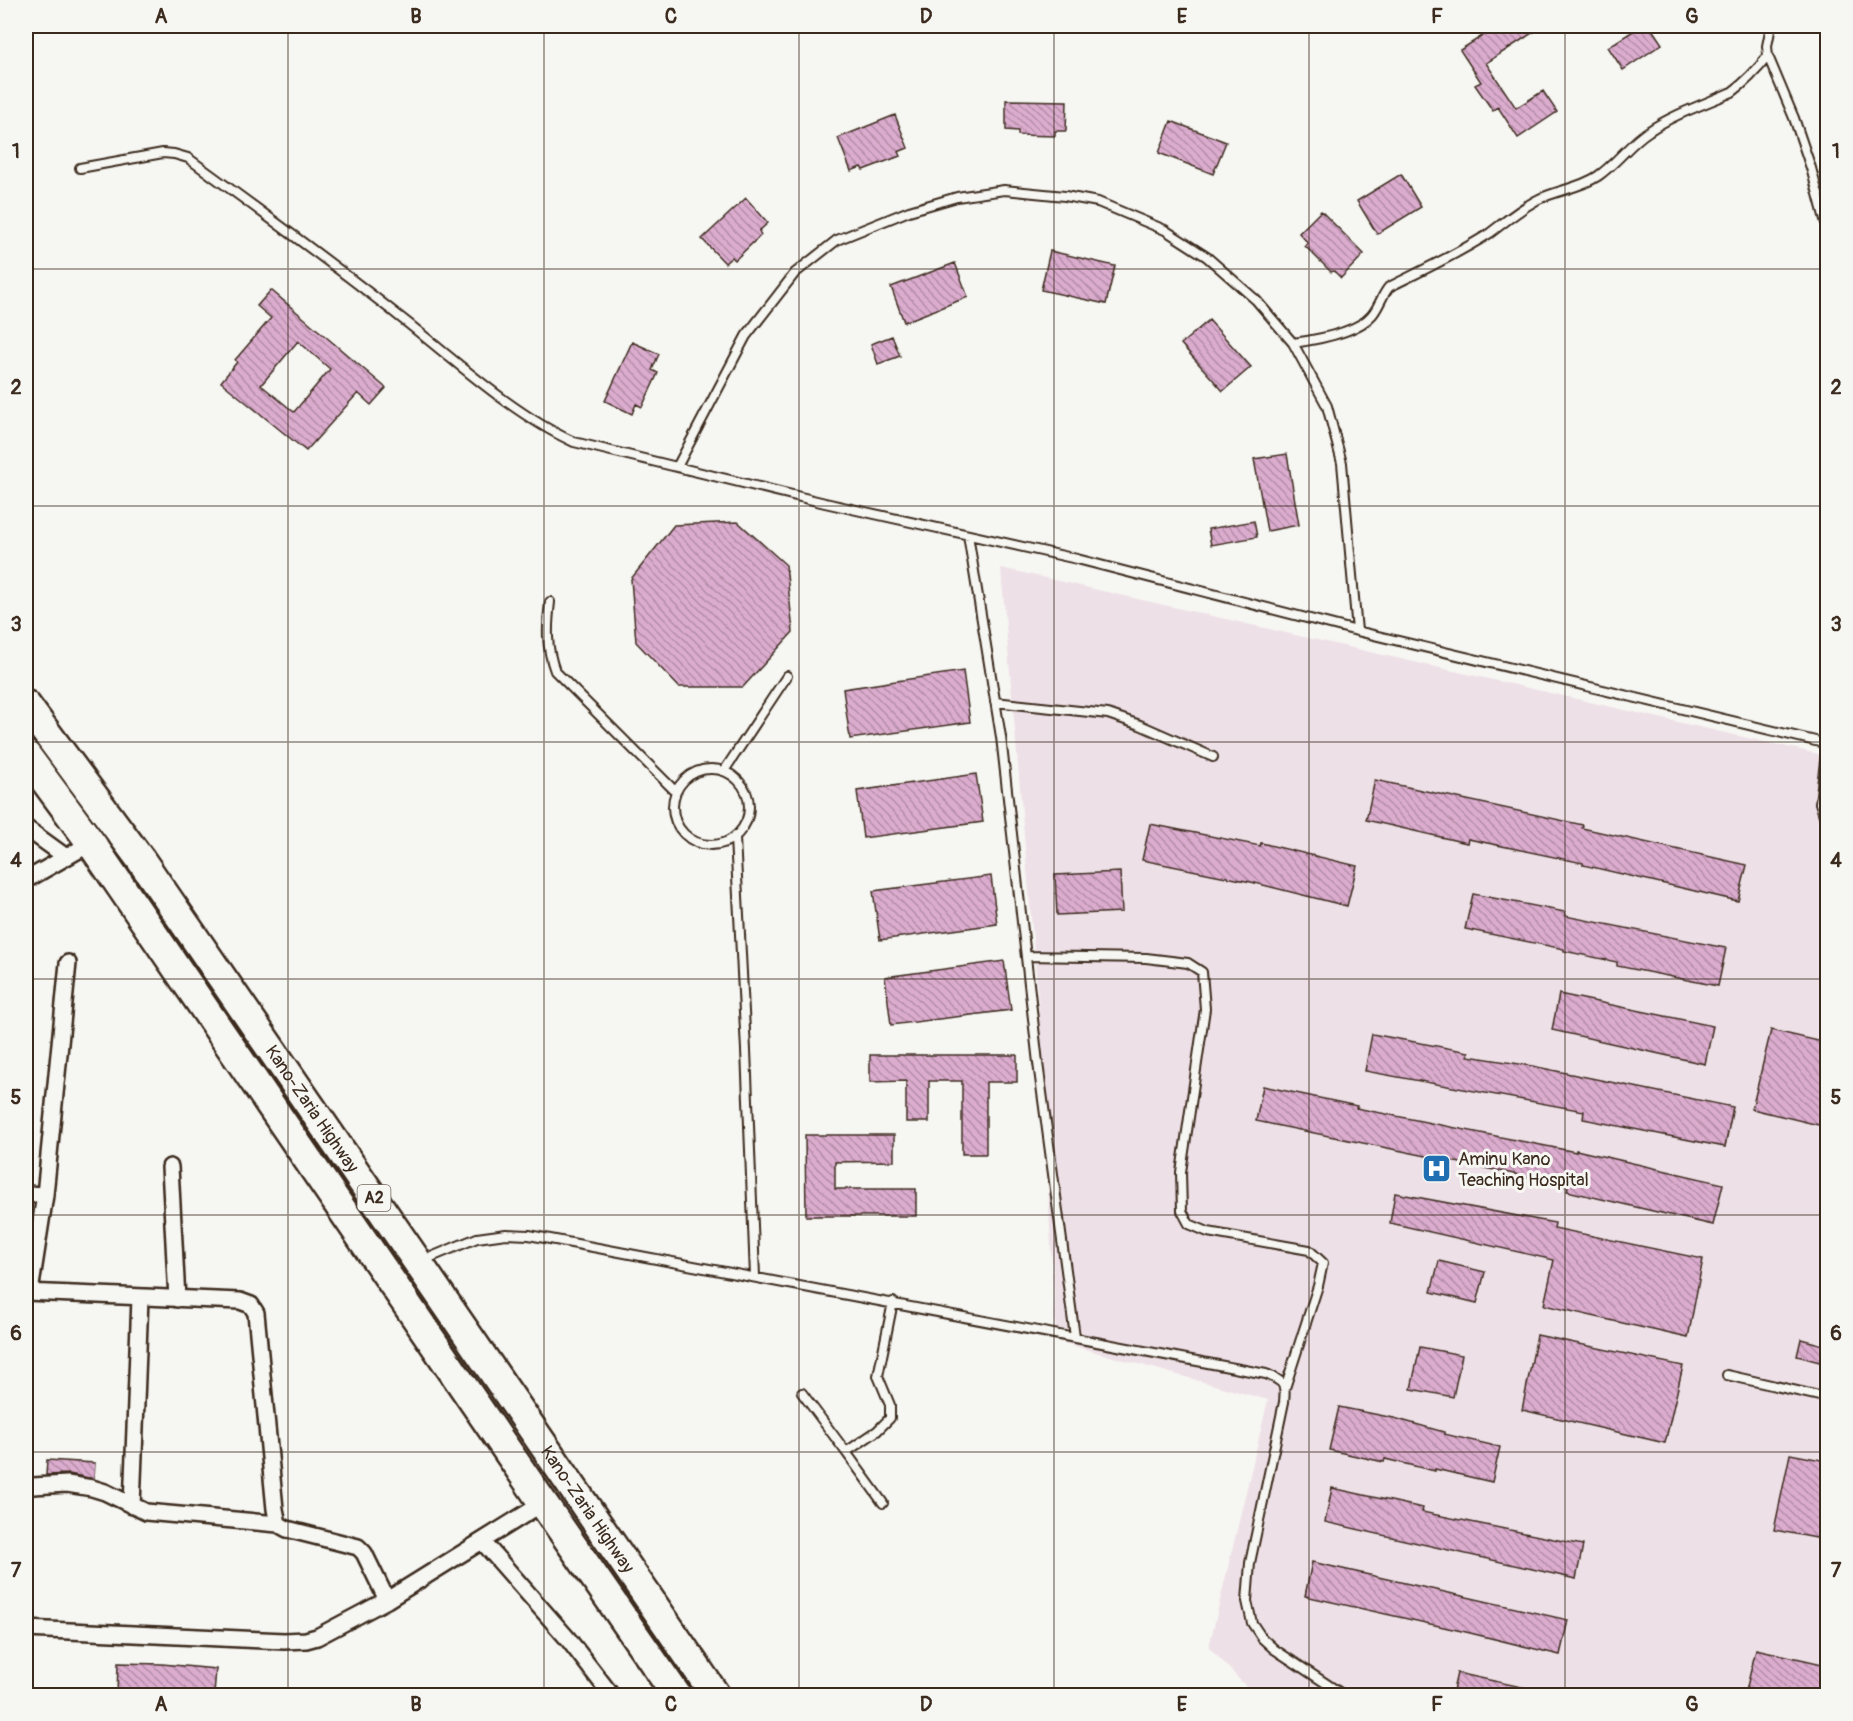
<svg xmlns="http://www.w3.org/2000/svg" width="1853" height="1721" font-family="Pangolin,sans-serif">
	<defs>
		<pattern id="building-back-hatch" width="6" height="6" patternUnits="userSpaceOnUse" patternTransform="scale(1.5)"><rect width="6" height="6" fill="#dbacce"/><path d="M-1 5l2 2M0 0l6 6M5-1l2 2" fill="none" stroke="#b38ca7"/></pattern>
	</defs>
	<rect width="100%" height="100%" fill="#f6f6f2"/>
	<filter id="ink" filterUnits="userSpaceOnUse"><feTurbulence type="fractalNoise" baseFrequency=".0167" numOctaves="2"/><feDisplacementMap in="SourceGraphic" scale="12" xChannelSelector="R" yChannelSelector="G"/><feConvolveMatrix kernelMatrix="1 2 1 2 8 2 1 2 1" color-interpolation-filters="sRGB"/></filter>
	<g filter="url(#ink)">
		<path fill="#eee0e7" d="M 1001,568 L 1827,756 L 1827,1695 L 1254,1695 L 1209,1647 L 1268,1400 L 1056,1341 L 1038,997 Z"/>
		<path fill="url(#building-back-hatch)" stroke="#3b2a1e" stroke-width="1.5" fill-rule="evenodd" d="M 1498,26 L 1543,26 L 1486,63 L 1516,108 L 1543,91 L 1557,112 L 1518,138 L 1498,107 L 1493,111 L 1475,85 L 1481,82 L 1460,50 Z
			M 1641,26 L 1650,26 L 1662,44 L 1623,70 L 1608,47 Z
			M 1006,100 L 1067,101 L 1066,131 L 1055,131 L 1055,136 L 1018,135 L 1018,131 L 1006,130 Z
			M 895,115 L 908,148 L 898,152 L 900,156 L 863,170 L 861,167 L 851,171 L 838,138 Z
			M 1171,121 L 1226,142 L 1213,174 L 1159,153 Z
			M 1401,174 L 1421,207 L 1377,234 L 1357,201 Z
			M 746,198 L 768,223 L 759,231 L 761,235 L 735,260 L 732,257 L 725,263 L 702,239 Z
			M 1321,211 L 1364,254 L 1341,278 L 1334,271 L 1331,272 L 1305,246 L 1308,243 L 1299,233 Z
			M 1050,251 L 1115,266 L 1106,304 L 1041,290 Z
			M 955,263 L 968,297 L 904,322 L 891,287 Z
			M 271,290 L 386,388 L 371,405 L 358,393 L 306,451 L 221,382 L 237,362 L 235,360 L 271,318 L 257,306 ZM 298,341 L 330,369 L 294,412 L 261,385 Z
			M 1209,320 L 1251,367 L 1223,391 L 1181,344 Z
			M 892,336 L 900,356 L 878,364 L 871,344 Z
			M 632,342 L 659,354 L 652,370 L 658,373 L 642,407 L 636,404 L 632,414 L 605,401 Z
			M 1287,454 L 1299,525 L 1267,531 L 1254,459 Z
			M 1254,521 L 1257,537 L 1211,545 L 1208,529 Z
			M 738,522 L 786,565 L 793,632 L 743,687 L 679,687 L 636,642 L 631,579 L 674,525 Z
			M 963,671 L 970,722 L 850,739 L 843,689 Z
			M 976,774 L 983,822 L 863,838 L 857,791 Z
			M 1375,780 L 1583,825 L 1582,828 L 1747,865 L 1738,901 L 1583,865 L 1583,863 L 1468,839 L 1467,843 L 1366,820 Z
			M 1150,824 L 1260,846 L 1261,843 L 1357,866 L 1347,906 L 1251,882 L 1142,860 Z
			M 1120,872 L 1122,912 L 1057,915 L 1055,875 Z
			M 991,876 L 997,924 L 880,940 L 873,891 Z
			M 1473,894 L 1565,912 L 1565,916 L 1726,948 L 1718,986 L 1617,966 L 1617,962 L 1564,951 L 1564,949 L 1465,929 Z
			M 1004,961 L 1011,1010 L 891,1025 L 885,977 Z
			M 1559,994 L 1713,1026 L 1705,1064 L 1552,1030 Z
			M 1771,1030 L 1827,1043 L 1827,1127 L 1752,1109 Z
			M 1372,1034 L 1469,1052 L 1468,1056 L 1532,1066 L 1733,1107 L 1725,1147 L 1583,1119 L 1584,1111 L 1365,1071 Z
			M 870,1055 L 1017,1055 L 1017,1082 L 986,1082 L 986,1154 L 962,1154 L 962,1081 L 929,1081 L 929,1122 L 906,1122 L 906,1081 L 870,1082 Z
			M 1263,1086 L 1357,1106 L 1356,1108 L 1576,1152 L 1576,1150 L 1723,1184 L 1713,1225 L 1567,1191 L 1568,1187 L 1514,1174 L 1256,1121 Z
			M 805,1135 L 894,1135 L 894,1161 L 835,1162 L 835,1189 L 916,1189 L 916,1216 L 806,1216 Z
			M 1395,1193 L 1555,1223 L 1554,1228 L 1703,1259 L 1688,1338 L 1544,1305 L 1554,1260 L 1390,1223 Z
			M 1439,1261 L 1485,1272 L 1477,1303 L 1431,1292 Z
			M 1537,1335 L 1683,1366 L 1665,1443 L 1522,1410 Z
			M 1801,1339 L 1827,1346 L 1827,1364 L 1797,1356 Z
			M 1420,1347 L 1462,1355 L 1453,1397 L 1411,1389 Z
			M 1339,1407 L 1394,1418 L 1444,1432 L 1444,1434 L 1500,1447 L 1492,1482 L 1435,1469 L 1435,1471 L 1385,1459 L 1384,1462 L 1329,1450 Z
			M 1790,1454 L 1827,1461 L 1827,1540 L 1774,1530 Z
			M 47,1460 L 95,1463 L 94,1479 L 69,1474 L 46,1475 Z
			M 1332,1488 L 1423,1508 L 1422,1512 L 1583,1545 L 1576,1579 L 1325,1522 Z
			M 1312,1562 L 1568,1620 L 1560,1655 L 1466,1632 L 1305,1596 Z
			M 1756,1649 L 1827,1665 L 1827,1695 L 1745,1695 Z
			M 118,1663 L 162,1664 L 216,1669 L 214,1695 L 160,1693 L 160,1695 L 117,1695 Z
			M 1457,1673 L 1531,1689 L 1531,1695 L 1452,1695 Z"/>
		<g fill="none" stroke-linecap="round" stroke-linejoin="round">
			<defs>
				<path id="lane" d="M 1771,26 L 1767,46 L 1768,56 L 1794,118 L 1811,168 L 1828,231
					M 80,168 L 163,153 L 174,154 L 188,158 C 259,210 331,262 400,317 C 454,359 512,414 574,442 L 825,503 L 1077,559 L 1357,631 L 1828,744
					M 1293,343 C 1315,340 1357,333 1372,315 C 1379,307 1382,295 1389,287 C 1423,270 1458,254 1490,233 C 1506,221 1521,208 1539,199 C 1558,190 1580,188 1598,176 C 1618,162 1630,143 1649,131 C 1674,114 1705,104 1732,92 C 1746,82 1757,70 1768,56
					M 677,467 L 746,336 L 795,273 L 837,240 L 909,211 L 957,197 L 1004,190 L 1065,196 L 1098,202 L 1165,230 L 1207,257 L 1256,300 L 1293,343 L 1327,406 L 1342,463 L 1357,631
					M 968,535 L 1001,737 L 1038,1063 L 1075,1337
					M 550,602 C 547,627 546,647 555,671 L 676,792
					M 995,702 L 1108,714 L 1140,725 L 1213,757
					M 1827,744 L 1820,803 L 1828,828
					M673 807a38 38 0 1 1 76 0a38 38 0 1 1-76 0Z
					M 724,771 L 787,676
					M 735,838 L 746,1050 L 755,1276
					M 1026,956 L 1146,958 L 1188,963 L 1202,972 L 1205,1009 L 1181,1172 L 1182,1211 L 1189,1224 L 1208,1232 L 1309,1250 L 1323,1263 L 1318,1286 L 1285,1388
					M 424,1260 L 477,1238 L 506,1234 L 529,1235 L 1266,1374 C 1284,1382 1286,1383 1284,1402 L 1250,1563 L 1247,1601 L 1252,1623 L 1262,1638 L 1274,1649 L 1345,1696
					M 1727,1375 L 1828,1398
					M 802,1393 L 846,1452
					M 883,1503 L 846,1452 L 877,1431 L 890,1418 L 890,1405 L 878,1376 L 893,1302"/>
				<path id="street" d="M 26,828 L 66,857
					M 26,880 L 91,843
					M 170,1167 L 177,1299
					M 26,1194 L 45,1195 L 68,963
					M 26,1292 L 240,1301 L 251,1305 L 256,1313 L 275,1509 L 278,1524 L 287,1529 L 358,1547 L 364,1553 L 387,1600
					M 30,1292 L 45,1195
					M 26,1488 L 33,1486 L 67,1484 L 92,1488 L 105,1492 L 146,1512 L 278,1524
					M 132,1506 L 140,1298
					M 482,1541 L 568,1639 L 612,1696
					M 26,1629 L 284,1641 L 306,1640 L 317,1637 L 387,1600 L 543,1503"/>
				<g id="highway">
					<path id="s1" d="M 26,705 L 141,860 L 716,1696"/>
					<path d="M 26,755 L 91,843 L 543,1503 L 677,1696"/>
				</g>
			</defs>
			<use href="#lane" stroke="#3b2a1e" stroke-width="12"/>
			<use href="#street" stroke="#3b2a1e" stroke-width="20"/>
			<use href="#highway" stroke="#3b2a1e" stroke-width="33"/>
			<use href="#lane" stroke="#f6f6f2" stroke-width="8"/>
			<use href="#street" stroke="#f6f6f2" stroke-width="15"/>
			<use href="#highway" stroke="#f6f6f2" stroke-width="28"/>
		</g>
	</g>
	<path fill="none" stroke="#3b2a1e" stroke-width="1.5" stroke-opacity="0.55" d="M 288,26 L 288,1696M 544,26 L 544,1696M 799,26 L 799,1696M 1054,26 L 1054,1696M 1309,26 L 1309,1696M 1565,26 L 1565,1696M 26,269 L 1828,269M 26,506 L 1828,506M 26,742 L 1828,742M 26,979 L 1828,979M 26,1215 L 1828,1215M 26,1452 L 1828,1452"/>
	<defs>
		<symbol id="hospital-square" viewBox="-11 -11 22 22"><rect x="-9" y="-9" width="18" height="18" rx="4" fill="#1f6fb2" stroke="#f6f6f2"/><path d="M-5-5h3v3.5h4V-5h3V5h-3V1.5h-4V5h-3Z" fill="#fff"/></symbol>
	</defs>
	<g fill-rule="evenodd">
		<use href="#hospital-square" x="1420" y="1152" width="33" height="33"/>
	</g>
	<g text-anchor="middle" dominant-baseline="central" stroke-width="6" stroke-linejoin="round" paint-order="stroke">
		<rect fill="#f6f6f2" stroke="#73675e" stroke-width="1.5" x="357.5" y="1185" width="33" height="26" rx="4.5"/>
		<g font-size="16" font-weight="bold" fill="#3b2a1e">
			<text x="374" y="1198">A2</text>
		</g>
		<g font-size="18" fill="#3b2a1e" stroke="#f6f6f2">
			<text stroke="none"><textPath href="#s1" startOffset="495">Kano-Zaria Highway</textPath></text>
			<text stroke="none"><textPath href="#s1" startOffset="981">Kano-Zaria Highway</textPath></text>
		</g>
		<g font-size="18" fill="#3b2a1e" stroke="#f6f6f2" text-anchor="start">
			<text x="1458" y="1159">Aminu Kano<tspan x="1458" dy="21">Teaching Hospital</tspan></text>
		</g>
	</g>
	<rect width="1853" height="1721" fill="none" stroke="#f6f6f2" stroke-width="66"/>
	<rect x="33" y="33" width="1787" height="1655" fill="none" stroke="#3b2a1e" stroke-width="2"/>
	<g font-size="20" text-anchor="middle" font-weight="bold" fill="#3b2a1e">
		<text x="161" y="23">A</text>
		<text x="416" y="23">B</text>
		<text x="671" y="23">C</text>
		<text x="926" y="23">D</text>
		<text x="1182" y="23">E</text>
		<text x="1437" y="23">F</text>
		<text x="1692" y="23">G</text>
		<text x="16" y="158">1</text>
		<text x="1836" y="158">1</text>
		<text x="16" y="394">2</text>
		<text x="1836" y="394">2</text>
		<text x="16" y="631">3</text>
		<text x="1836" y="631">3</text>
		<text x="16" y="867">4</text>
		<text x="1836" y="867">4</text>
		<text x="16" y="1104">5</text>
		<text x="1836" y="1104">5</text>
		<text x="16" y="1340">6</text>
		<text x="1836" y="1340">6</text>
		<text x="16" y="1577">7</text>
		<text x="1836" y="1577">7</text>
		<text x="161" y="1711">A</text>
		<text x="416" y="1711">B</text>
		<text x="671" y="1711">C</text>
		<text x="926" y="1711">D</text>
		<text x="1182" y="1711">E</text>
		<text x="1437" y="1711">F</text>
		<text x="1692" y="1711">G</text>
	</g>
</svg>
